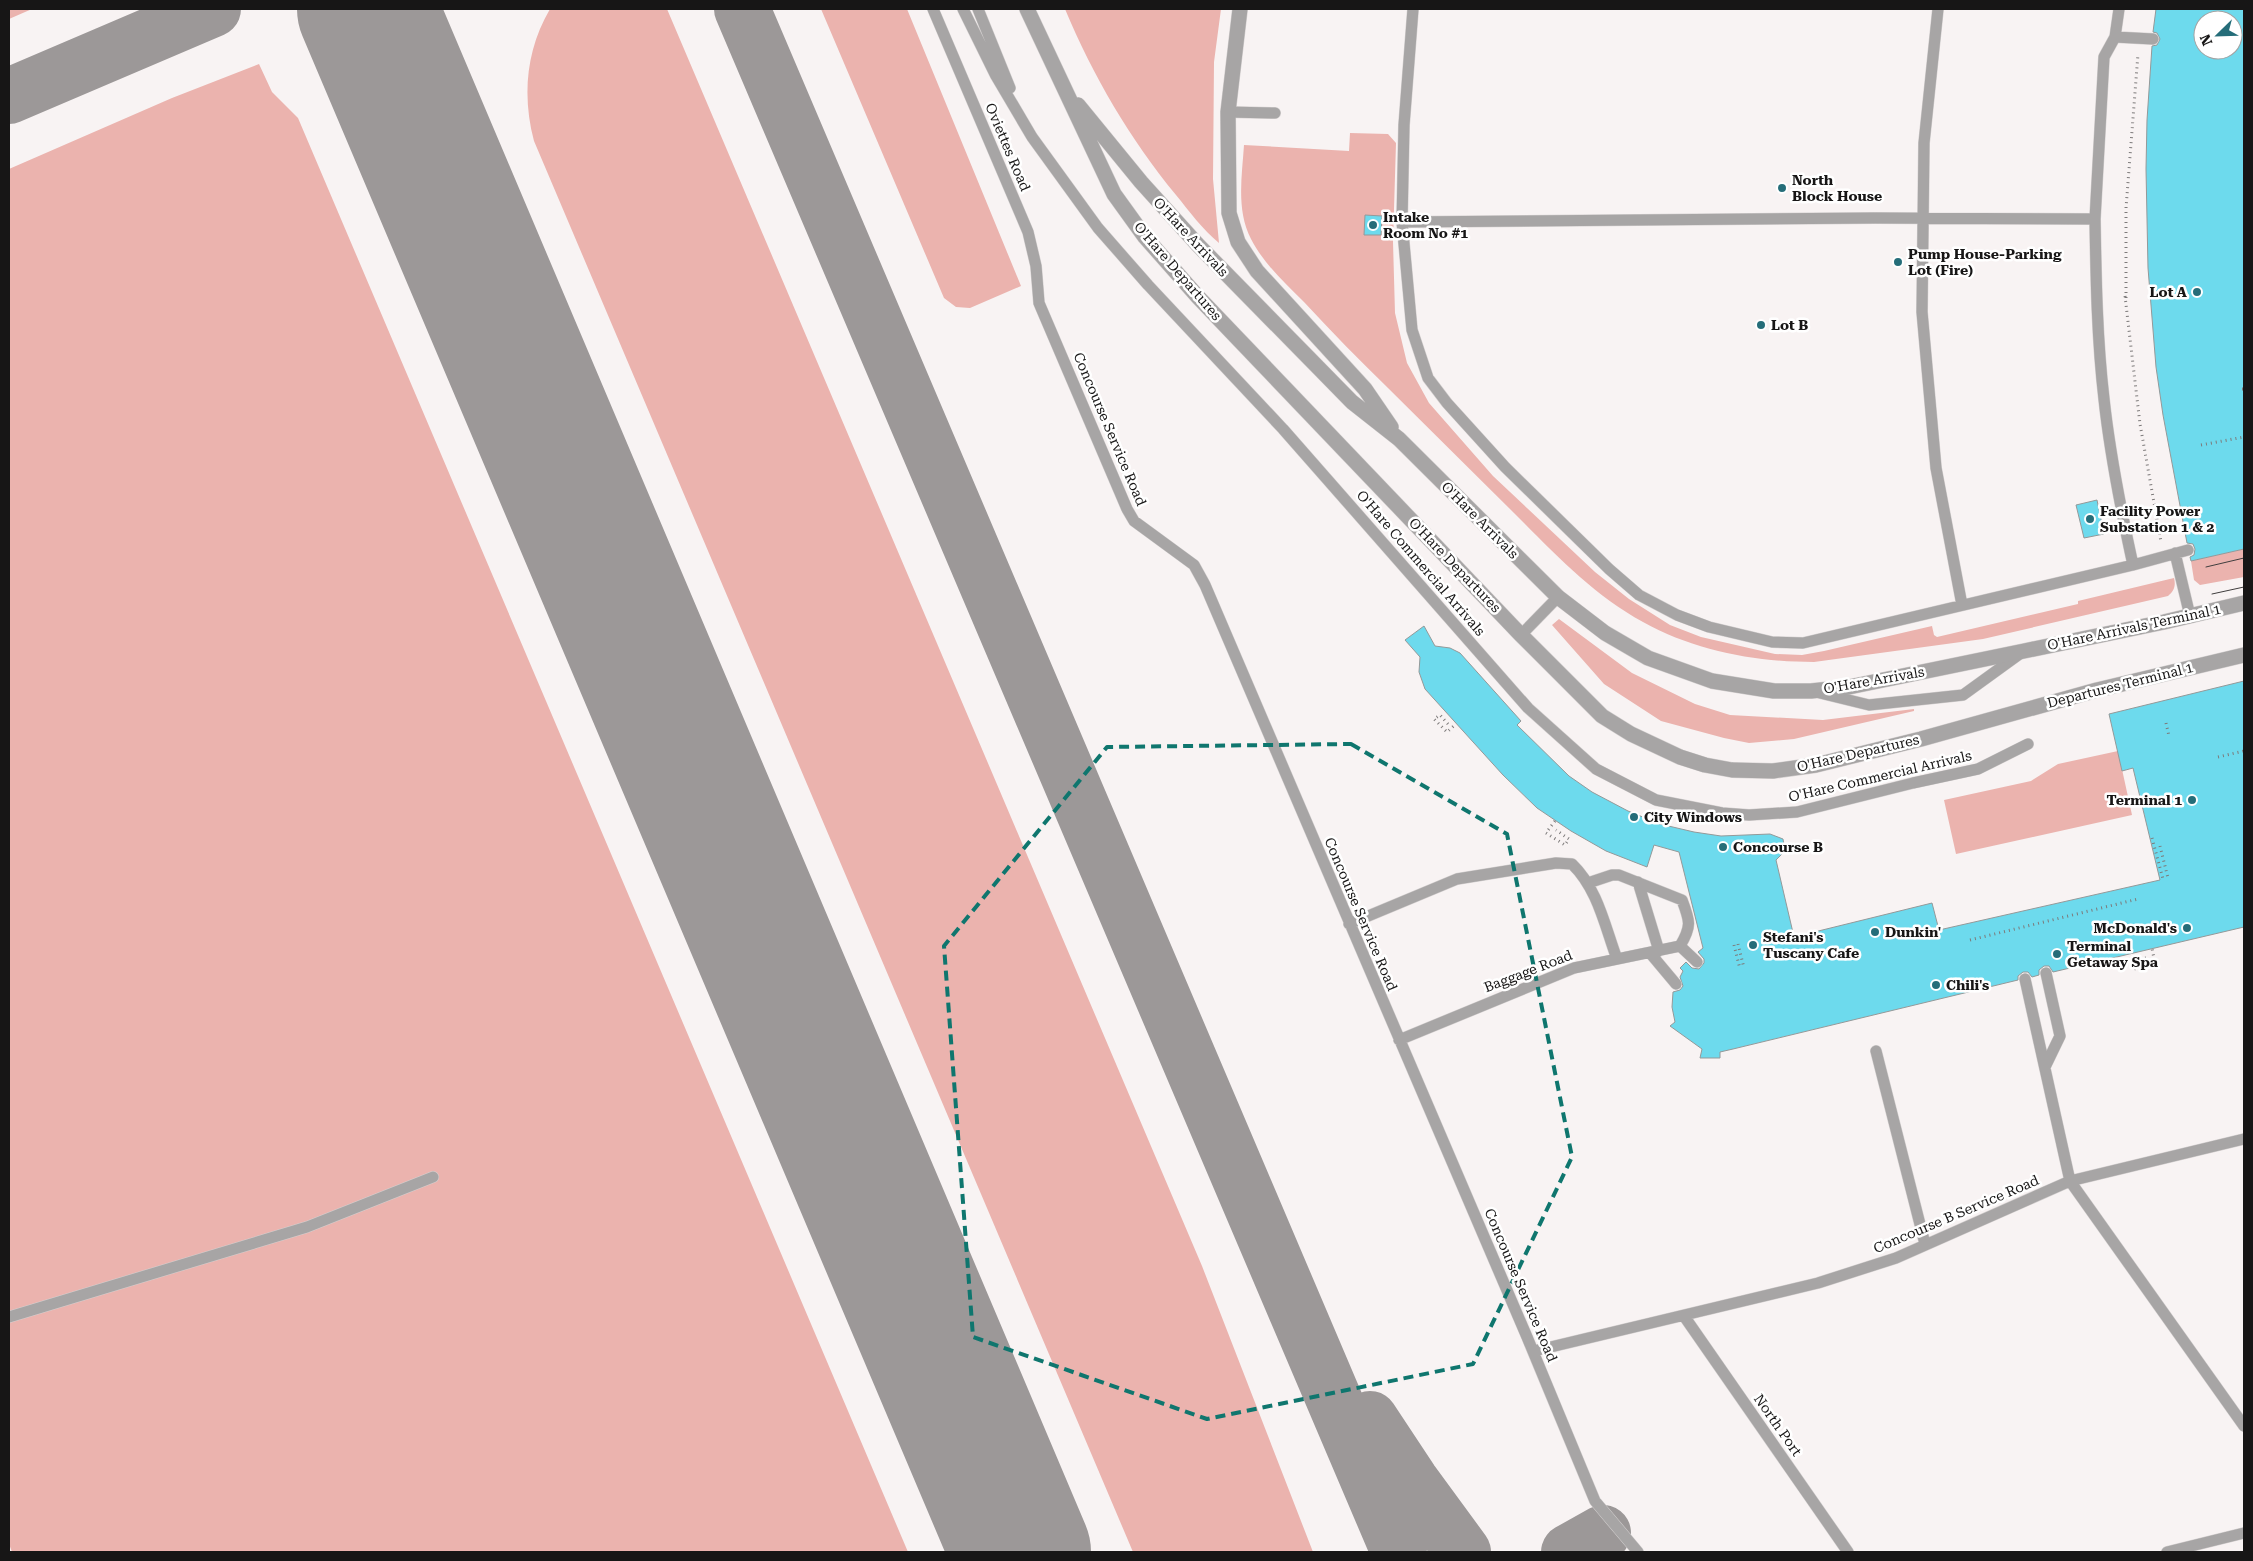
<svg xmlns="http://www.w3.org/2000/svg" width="2253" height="1561" font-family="'Roboto Serif',serif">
	<rect width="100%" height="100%" fill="#f8f3f3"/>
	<path fill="#ebb3ae" d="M 9,9 L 32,9 L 9,19 Z
		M 550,9 L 667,9 L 1202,1266 L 1313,1552 L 1133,1552 L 534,141 C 522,96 526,50 550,9 Z
		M 821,9 L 907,9 L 1021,286 L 970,308 L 956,307 L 944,298 Z
		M 1065,9 L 1221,9 L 1214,62 L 1213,179 L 1219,243 C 1203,230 1189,211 1176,195 C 1130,139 1093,76 1065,9 Z
		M 259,64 L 272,92 L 298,118 L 908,1552 L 12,1552 L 9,1544 L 9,169 L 172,98 Z
		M 1350,133 L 1388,134 L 1396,143 L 1393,242 L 1395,313 L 1407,363 L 1429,403 L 1493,476 L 1595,572 L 1629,599 L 1670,625 L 1701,637 L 1775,654 L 1802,655 L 1824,651 L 1932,626 L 1934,635 L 1937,637 L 2078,604 L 2078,601 L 2174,578 C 2176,586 2174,591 2168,596 L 1983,639 L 1814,662 C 1756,662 1695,651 1643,622 C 1593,595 1554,553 1514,513 C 1472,471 1430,430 1388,388 C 1359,360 1331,331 1304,302 C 1284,282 1264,264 1251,239 C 1236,210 1242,176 1244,145 L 1349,151 Z
		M 2244,549 L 2244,577 L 2200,585 L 2194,580 L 2191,561 Z
		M 1559,619 L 1632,673 L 1695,704 L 1730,715 L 1823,720 L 1914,709 L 1914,711 L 1794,739 L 1749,743 L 1724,738 L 1661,721 L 1604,684 L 1552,625 Z
		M 2118,751 L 2132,815 L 1956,854 L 1944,800 L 2031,781 L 2058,764 Z"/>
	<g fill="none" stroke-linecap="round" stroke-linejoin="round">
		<path stroke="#9c9898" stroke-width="56" d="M 335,9 C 368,25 382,51 398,82
			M 742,9 L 1399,1552
			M 9,96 L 213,9
			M 1370,1419 L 1411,1481 L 1463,1552
			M 1569,1552 L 1603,1533"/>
		<path stroke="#9c9898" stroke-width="140" d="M 367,9 L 1021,1552"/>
	</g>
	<path fill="#6ddaed" stroke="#949999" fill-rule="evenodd" d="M 2156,9 L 2244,9 L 2244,549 L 2191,561 L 2190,557 L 2194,555 L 2195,549 L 2193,544 L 2187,543 L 2163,415 L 2156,367 L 2148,268 L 2146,169 L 2147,120 L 2152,46 L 2157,45 L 2160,39 L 2157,33 L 2153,32 ZM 2203,20 L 2233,20 L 2233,50 L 2203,50 Z
		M 1365,215 L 1382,216 L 1381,235 L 1364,235 Z
		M 2097,500 L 2104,534 L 2084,538 L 2076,505 Z
		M 1424,626 L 1435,646 L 1450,648 L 1460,653 L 1521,721 L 1517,725 L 1569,776 L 1592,792 L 1628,811 L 1660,824 L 1694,832 L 1721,836 L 1770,834 L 1783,839 L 1785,851 L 1776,860 L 1794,937 L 1932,903 L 1939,930 L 2160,880 L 2133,768 L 2122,771 L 2109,714 L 2244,681 L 2244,927 L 2053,972 L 2049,966 L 2044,966 L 2039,970 L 2039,975 L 2032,977 L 2028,972 L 2023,972 L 2018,976 L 2018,980 L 1733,1049 L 1720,1052 L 1720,1058 L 1700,1058 L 1702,1049 L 1670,1026 L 1675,1022 L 1672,1007 L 1673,992 L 1680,990 L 1683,986 L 1680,977 L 1683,971 L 1680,968 L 1686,962 L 1692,968 L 1699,969 L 1704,963 L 1704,959 L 1698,952 L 1703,948 L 1679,852 L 1654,845 L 1647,867 L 1606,851 L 1571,831 L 1537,808 L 1503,775 L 1425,689 L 1419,672 L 1420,657 L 1405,640 Z"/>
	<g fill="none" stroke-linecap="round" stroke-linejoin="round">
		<defs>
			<path id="service" d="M 933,9 L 1028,232 L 1036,266 L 1039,303 L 1127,509 L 1134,521 L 1194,565 L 1205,585 L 1527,1337 L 1595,1501 L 1638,1552
				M 963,9 L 996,76 L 1032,137 L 1098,228 L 1148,285 L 1283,429 L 1528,708 L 1596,769 L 1656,800 L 1722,813 L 1749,815 L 1797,812 L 1913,783 L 1978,769 L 2028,744
				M 978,9 L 1010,88
				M 1938,9 L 1924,143 L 1922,312 L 1936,468 L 1962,605
				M 2115,37 L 2153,39
				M 1228,112 L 1275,113
				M 2095,219 L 2104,57 L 2115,37 L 2119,9
				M 1402,222 L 1875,218 L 2095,219 C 2096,279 2097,339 2104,399 C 2110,455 2121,510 2133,565 L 1803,643 L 1772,642 L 1709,627 L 1677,615 L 1639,595 L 1609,569 L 1505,467 L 1447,403 L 1428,378 L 1412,330 L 1402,222 L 1404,125 L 1413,9
				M 2175,553 L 2190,616
				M 2133,565 L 2188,550
				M 1521,635 L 1558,597
				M 1820,693 L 1869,705 L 1963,695 L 2021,653
				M 1638,882 L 1659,951
				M 1588,883 L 1612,875 L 1619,875 L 1682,900 C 1690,921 1692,926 1680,946
				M 1349,924 L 1457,879 L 1556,863 L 1572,864 C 1598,889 1605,927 1617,959
				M 1650,953 L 1676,984
				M 2025,979 L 2070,1181 L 2244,1426
				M 1399,1040 L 1574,968 L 1680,946 L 1697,962
				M 1876,1051 L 1925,1244
				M 2045,1067 L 2060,1036 L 2046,973
				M 1684,1316 L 1848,1552
				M 9,1317 L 307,1227 L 433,1177
				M 1534,1351 L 1818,1283 L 1896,1258 L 2070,1181 L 2244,1139
				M 2167,1552 L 2244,1533"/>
			<path id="minor" d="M 1027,9 L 1114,194 L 1145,237 L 1198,297 L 1521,635 L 1602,716 L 1631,734 L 1680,757 L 1705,765 L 1732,770 L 1773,771 L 1816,765 L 1921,739 L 2097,690 L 2244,655
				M 1240,9 L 1228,112 L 1229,213 L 1238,242 L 1257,271 L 1365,389 L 1391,427
				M 1078,105 L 1141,182 L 1197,244 L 1352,402 L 1399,439 L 1558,597 L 1605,633 L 1648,658 L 1712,681 L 1774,691 L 1811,691 L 1849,687 L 2024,651 L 2164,622 L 2244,603"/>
		</defs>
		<use href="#service" stroke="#d4d0d0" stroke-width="12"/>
		<use href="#minor" stroke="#d4d0d0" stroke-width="16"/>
		<path stroke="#7d7a7a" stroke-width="3" stroke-dasharray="1 4" stroke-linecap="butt" d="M 2125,296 L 2140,424 L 2161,542
			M 2126,298 L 2126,208 L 2138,54
			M 2242,389 L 2244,389
			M 2201,445 L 2244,437
			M 2166,723 L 2169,736
			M 1448,724 L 1440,715 L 1434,719 L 1447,732 L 1456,724
			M 2218,757 L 2244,751
			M 1555,821 L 1546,833 L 1565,845 L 1569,839 L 1556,830
			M 2152,838 L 2163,879
			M 2160,846 L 2168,878
			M 1970,940 L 2138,899
			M 1738,944 L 1744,968
			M 1734,945 L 1740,969
			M 2146,958 L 2131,960 L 2134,969 L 2155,964 L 2152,948"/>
		<use href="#service" stroke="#a7a5a5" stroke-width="11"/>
		<use href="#minor" stroke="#a7a5a5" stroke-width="15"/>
		<path stroke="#403e3e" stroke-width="1" d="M 2206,567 L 2244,558
			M 2212,594 L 2244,587"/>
	</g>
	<path fill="none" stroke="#0f766e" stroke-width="4" stroke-dasharray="10 6" stroke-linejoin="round" d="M 1351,744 L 1507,834 L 1572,1157 L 1473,1364 L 1207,1419 L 973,1337 L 944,946 L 1107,747 Z"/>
	<g fill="#256d79" stroke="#fff" stroke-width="2">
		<circle cx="1782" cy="188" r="5"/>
		<circle cx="1373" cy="225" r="5"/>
		<circle cx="1898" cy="262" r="5"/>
		<circle cx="2197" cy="292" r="5"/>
		<circle cx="1761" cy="325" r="5"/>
		<circle cx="2090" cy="519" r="5"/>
		<circle cx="2192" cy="800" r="5"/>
		<circle cx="1634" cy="817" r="5"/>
		<circle cx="1723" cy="847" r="5"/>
		<circle cx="2187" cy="928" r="5"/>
		<circle cx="1875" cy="932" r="5"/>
		<circle cx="1753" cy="945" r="5"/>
		<circle cx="2057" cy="954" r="5"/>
		<circle cx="1936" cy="985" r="5"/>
	</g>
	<g text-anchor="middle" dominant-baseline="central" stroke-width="5" stroke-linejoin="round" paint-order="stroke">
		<g font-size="14" fill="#171616" stroke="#fff">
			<text transform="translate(1008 147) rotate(67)">Oviettes Road</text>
			<text transform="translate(1191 237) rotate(47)">O'Hare Arrivals</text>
			<text transform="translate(1178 271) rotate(49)">O'Hare Departures</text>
			<text transform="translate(1110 429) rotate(67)">Concourse Service Road</text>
			<text transform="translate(1480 520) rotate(45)">O'Hare Arrivals</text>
			<text transform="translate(1421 563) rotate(49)">O'Hare Commercial Arrivals</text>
			<text transform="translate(1455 565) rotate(46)">O'Hare Departures</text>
			<text transform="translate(2134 627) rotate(-12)">O'Hare Arrivals Terminal 1</text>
			<text transform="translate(1874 680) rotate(-10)">O'Hare Arrivals</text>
			<text transform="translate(2120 685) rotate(-14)">Departures Terminal 1</text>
			<text transform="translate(1858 753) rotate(-13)">O'Hare Departures</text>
			<text transform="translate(1880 776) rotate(-13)">O'Hare Commercial Arrivals</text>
			<text transform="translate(1361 914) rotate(67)">Concourse Service Road</text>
			<text transform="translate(1528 971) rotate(-21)">Baggage Road</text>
			<text transform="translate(1956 1214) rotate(-23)">Concourse B Service Road</text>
			<text transform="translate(1521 1285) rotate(67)">Concourse Service Road</text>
			<text transform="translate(1778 1425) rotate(55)">North Port</text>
		</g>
		<g font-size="14" font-weight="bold" fill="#171616" stroke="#fff" text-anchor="start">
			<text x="1792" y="180">North<tspan x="1792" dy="16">Block House</tspan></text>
			<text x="1383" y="217">Intake<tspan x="1383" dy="16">Room No #1</tspan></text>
			<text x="1908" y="254">Pump House-Parking<tspan x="1908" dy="16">Lot (Fire)</tspan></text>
			<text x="2187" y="292" text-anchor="end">Lot A</text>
			<text x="1771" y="325">Lot B</text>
			<text x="2100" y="511">Facility Power<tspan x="2100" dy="16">Substation 1 &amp; 2</tspan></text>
			<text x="2182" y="800" text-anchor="end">Terminal 1</text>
			<text x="1644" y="817">City Windows</text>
			<text x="1733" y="847">Concourse B</text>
			<text x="2177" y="928" text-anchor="end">McDonald's</text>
			<text x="1885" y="932">Dunkin'</text>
			<text x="1763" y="937">Stefani's<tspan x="1763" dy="16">Tuscany Cafe</tspan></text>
			<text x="2067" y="946">Terminal<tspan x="2067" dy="16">Getaway Spa</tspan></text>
			<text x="1946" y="985">Chili's</text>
		</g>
	</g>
	<rect width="2253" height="1561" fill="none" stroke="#171616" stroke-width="20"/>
	<g transform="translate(2218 35) rotate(247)"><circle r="24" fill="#ffffff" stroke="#a2a2a2"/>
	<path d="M0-4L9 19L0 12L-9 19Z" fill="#256d79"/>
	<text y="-8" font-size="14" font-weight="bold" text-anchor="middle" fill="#171616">N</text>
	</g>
</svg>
